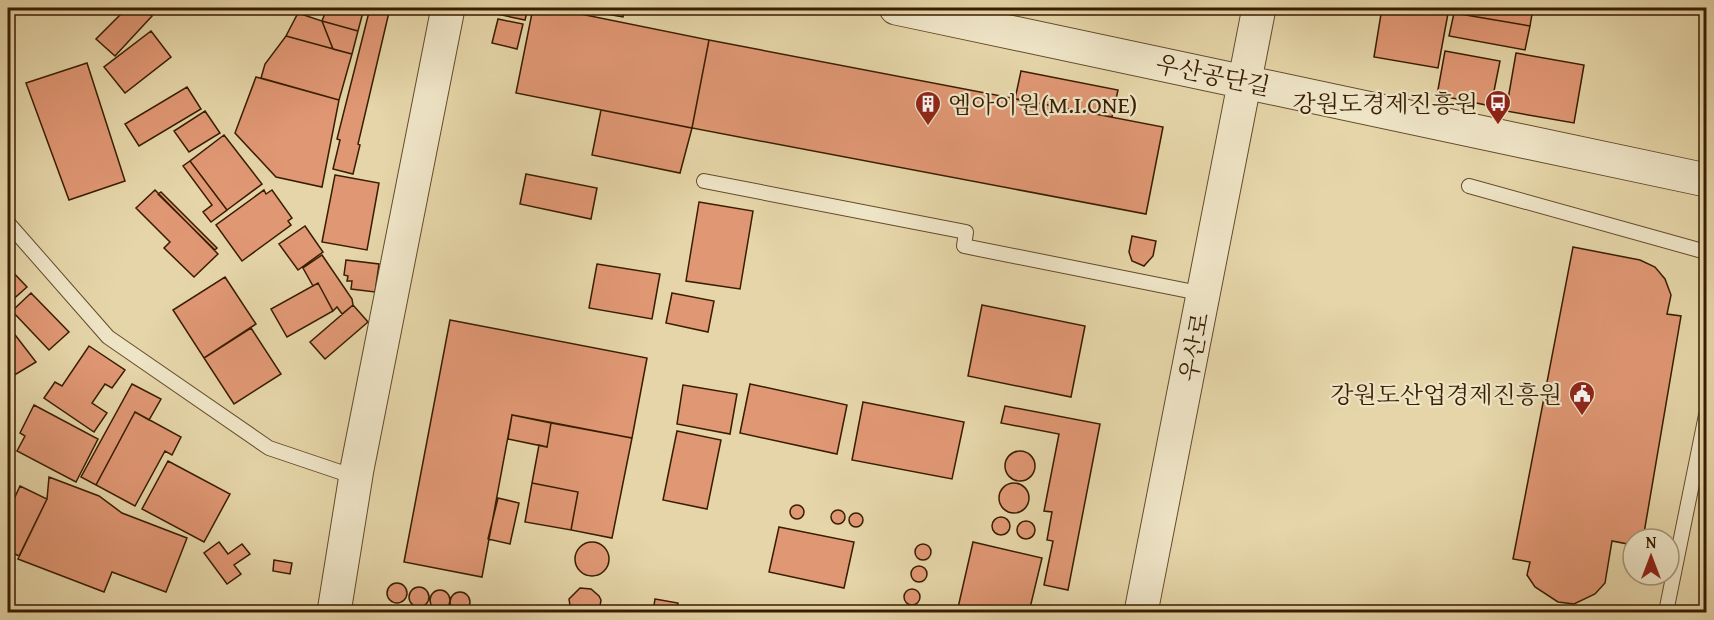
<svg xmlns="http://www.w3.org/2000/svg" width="1714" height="620" font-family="'Gentium Book Plus','Noto Serif KR',serif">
	<rect width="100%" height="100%" fill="#e5d5a8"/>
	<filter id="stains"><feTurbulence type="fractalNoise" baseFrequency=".00333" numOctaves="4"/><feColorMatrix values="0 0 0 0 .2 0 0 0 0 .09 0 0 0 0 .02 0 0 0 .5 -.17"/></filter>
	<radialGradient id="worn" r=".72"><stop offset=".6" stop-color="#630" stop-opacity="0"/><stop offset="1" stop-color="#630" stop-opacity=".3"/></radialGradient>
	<path fill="#e09774" stroke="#381d00" stroke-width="1.5" d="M 127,8 L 143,8 L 152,16 L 115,56 L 96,39 Z
		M 327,8 L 349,8 L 363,12 L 358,31 L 322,21 Z
		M 370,8 L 390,8 L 358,144 L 360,145 L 353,174 L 333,169 L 340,140 L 337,139 Z
		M 493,8 L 528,8 L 525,20 L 492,13 Z
		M 533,8 L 551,8 L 709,40 L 692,128 L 516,93 Z
		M 572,8 L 626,8 L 623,17 Z
		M 1024,8 L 1059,8 L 1058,14 Z
		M 1319,8 L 1345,8 L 1344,12 Z
		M 1382,8 L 1449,8 L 1438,68 L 1374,57 Z
		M 1455,8 L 1533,8 L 1530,26 L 1454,13 Z
		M 298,13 L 322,21 L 333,49 L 286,36 Z
		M 1454,13 L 1530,26 L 1525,50 L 1449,36 Z
		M 498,19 L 523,24 L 517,49 L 492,43 Z
		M 322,21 L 358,31 L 352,54 L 333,49 Z
		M 151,31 L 171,57 L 125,93 L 104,67 Z
		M 286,36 L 352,54 L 339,100 L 261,78 L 265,64 Z
		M 709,40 L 1163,127 L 1146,214 L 692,128 Z
		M 1445,51 L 1500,61 L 1491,106 L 1437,95 Z
		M 1516,53 L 1584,65 L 1574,123 L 1506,111 Z
		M 87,63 L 125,181 L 69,200 L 26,83 Z
		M 1021,71 L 1118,90 L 1112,117 L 1015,99 Z
		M 256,77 L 339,100 L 322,187 L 276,177 L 235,133 Z
		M 187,87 L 201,109 L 139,146 L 125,124 Z
		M 601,110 L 692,128 L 680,173 L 592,155 Z
		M 205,111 L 220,133 L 189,152 L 174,131 Z
		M 224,135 L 262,184 L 227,210 L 190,161 Z
		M 190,161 L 227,210 L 211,222 L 203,212 L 212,205 L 183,166 Z
		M 526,174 L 597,188 L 591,219 L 520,204 Z
		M 335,175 L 379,183 L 367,250 L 322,242 Z
		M 155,190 L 218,254 L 194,277 L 164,248 L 170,242 L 136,208 Z
		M 264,190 L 266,194 L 272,190 L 292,218 L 288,221 L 291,225 L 242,261 L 216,225 Z
		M 161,192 L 217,248 L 215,250 L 158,194 Z
		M 699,202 L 753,211 L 740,289 L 686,281 Z
		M 305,226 L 323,252 L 298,270 L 279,244 Z
		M 1132,236 L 1156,241 L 1153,256 L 1144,266 L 1132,261 L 1129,252 Z
		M 1573,247 L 1640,260 L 1655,267 L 1665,279 L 1671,295 L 1667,314 L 1681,316 L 1643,539 L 1633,539 L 1633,545 L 1612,541 L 1605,583 L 1595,594 L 1574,604 L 1558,602 L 1535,587 L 1527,575 L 1530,562 L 1513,559 Z
		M 322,255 L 352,299 L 353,305 L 342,314 L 337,307 L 333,311 L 318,283 L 313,286 L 303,268 Z
		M 346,260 L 379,264 L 375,292 L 351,289 L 352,281 L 347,281 L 348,276 L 344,275 Z
		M 597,264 L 660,274 L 652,319 L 589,308 Z
		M 8,267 L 27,287 L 10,302 L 8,299 Z
		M 225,277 L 256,324 L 204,358 L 173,310 Z
		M 318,283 L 333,311 L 287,337 L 271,309 Z
		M 31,293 L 69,332 L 49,350 L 12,311 Z
		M 672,293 L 714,301 L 708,332 L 666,323 Z
		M 353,305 L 368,322 L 325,359 L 310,342 Z
		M 982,305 L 1085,326 L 1071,397 L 968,376 Z
		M 450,320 L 647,358 L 632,438 L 512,415 L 482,577 L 404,562 Z
		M 9,327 L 36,362 L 8,379 L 8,328 Z
		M 251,328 L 281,374 L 234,404 L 204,358 Z
		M 89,346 L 125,370 L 112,388 L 105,384 L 92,403 L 107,413 L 94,432 L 44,398 L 55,382 L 62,386 Z
		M 132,384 L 161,399 L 149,420 L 135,412 L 96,485 L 81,477 Z
		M 750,384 L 847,405 L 837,454 L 740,433 Z
		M 683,385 L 737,394 L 730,434 L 677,424 Z
		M 863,402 L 964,422 L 952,479 L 852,460 Z
		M 34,405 L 98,439 L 76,482 L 17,451 L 25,436 L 20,433 Z
		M 1005,406 L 1100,424 L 1068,590 L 1044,585 L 1053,541 L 1047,540 L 1052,512 L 1044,511 L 1059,434 L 1001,423 Z
		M 135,412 L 181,437 L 172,455 L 165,451 L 135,506 L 96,485 Z
		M 512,415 L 551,423 L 547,447 L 508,439 Z
		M 551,423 L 632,438 L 612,538 L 571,530 L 578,492 L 532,483 L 539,445 L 547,447 Z
		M 677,431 L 721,440 L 707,509 L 663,500 Z
		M1005 466a15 15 0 1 1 30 0a15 15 0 1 1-30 0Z
		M 168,461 L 230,494 L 204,542 L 142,509 Z
		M 49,477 L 99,496 L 122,513 L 187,538 L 166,592 L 112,572 L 104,592 L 18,559 L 47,499 Z
		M 532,483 L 578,492 L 571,530 L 525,522 Z
		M999 498a15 15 0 1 1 30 0a15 15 0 1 1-30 0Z
		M 20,486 L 47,499 L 19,556 L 9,551 L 8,553 L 8,512 Z
		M 498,498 L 519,503 L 510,544 L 488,539 Z
		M790 512a7 7 0 1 1 14 0a7 7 0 1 1-14 0Z
		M831 517a7 7 0 1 1 14 0a7 7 0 1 1-14 0Z
		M849 520a7 7 0 1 1 14 0a7 7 0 1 1-14 0Z
		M992 526a9 9 0 1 1 18 0a9 9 0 1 1-18 0Z
		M1017 530a9 9 0 1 1 18 0a9 9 0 1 1-18 0Z
		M 779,527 L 854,542 L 844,588 L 769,572 Z
		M 219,542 L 228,554 L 242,544 L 250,554 L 234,565 L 241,574 L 227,584 L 204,553 Z
		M 973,542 L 1042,558 L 1029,612 L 957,612 Z
		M575 559a17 17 0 1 1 34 0a17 17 0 1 1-34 0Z
		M915 552a8 8 0 1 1 16 0a8 8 0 1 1-16 0Z
		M 274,560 L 292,563 L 290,574 L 273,571 Z
		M911 574a8 8 0 1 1 16 0a8 8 0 1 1-16 0Z
		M387 593a10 10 0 1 1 20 0a10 10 0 1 1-20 0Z
		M409 597a10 10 0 1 1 20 0a10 10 0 1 1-20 0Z
		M 580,588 L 591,589 L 599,596 L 601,600 L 599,612 L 571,612 L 569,599 Z
		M904 597a8 8 0 1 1 16 0a8 8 0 1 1-16 0Z
		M430 600a10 10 0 1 1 20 0a10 10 0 1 1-20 0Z
		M450 602a10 10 0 1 1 20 0a10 10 0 1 1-20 0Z
		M 655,599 L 678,603 L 676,612 L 653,612 Z
		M 387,609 L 393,609 L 398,612 L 383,612 Z"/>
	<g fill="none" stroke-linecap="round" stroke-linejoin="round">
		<defs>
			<path id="service" d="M 704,181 L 966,232 L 964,246 L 1204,294
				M 1469,186 L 1706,252
				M 8,223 L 108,337 L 269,448 L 355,477
				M 1666,612 L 1706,415"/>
			<path id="tertiary" d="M 896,8 L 1706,180
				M 334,612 L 357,469 L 448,8
				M 1141,612 L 1259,8"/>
		</defs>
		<use href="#service" stroke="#634b2a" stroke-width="16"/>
		<use href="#tertiary" stroke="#634b2a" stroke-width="35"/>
		<use href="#service" stroke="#eee4c6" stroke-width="14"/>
		<use href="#tertiary" stroke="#eee4c6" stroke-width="33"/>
	</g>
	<defs>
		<symbol id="bus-pin" viewBox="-11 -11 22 30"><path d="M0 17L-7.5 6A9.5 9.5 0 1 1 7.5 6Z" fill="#8f2418" stroke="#eee4c6"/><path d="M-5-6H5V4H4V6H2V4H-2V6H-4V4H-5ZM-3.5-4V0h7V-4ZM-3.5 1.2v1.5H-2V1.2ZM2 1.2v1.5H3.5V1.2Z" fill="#fff"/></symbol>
		<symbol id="building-pin" viewBox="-11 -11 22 30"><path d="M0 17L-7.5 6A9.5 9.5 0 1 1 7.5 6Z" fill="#8f2418" stroke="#eee4c6"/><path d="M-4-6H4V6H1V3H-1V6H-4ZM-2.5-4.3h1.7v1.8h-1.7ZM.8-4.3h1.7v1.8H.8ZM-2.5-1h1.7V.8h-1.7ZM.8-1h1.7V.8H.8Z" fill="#fff"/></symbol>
		<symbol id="civic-pin" viewBox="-11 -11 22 30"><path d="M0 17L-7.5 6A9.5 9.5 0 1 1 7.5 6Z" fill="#8f2418" stroke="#eee4c6"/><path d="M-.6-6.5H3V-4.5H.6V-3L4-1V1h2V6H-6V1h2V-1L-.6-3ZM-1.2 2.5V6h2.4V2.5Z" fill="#fff"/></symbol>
	</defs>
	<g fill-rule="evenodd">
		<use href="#bus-pin" x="1483" y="88" width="30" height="40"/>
		<use href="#building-pin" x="913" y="89" width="30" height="40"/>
		<use href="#civic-pin" x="1567" y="379" width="30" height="40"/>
	</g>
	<g text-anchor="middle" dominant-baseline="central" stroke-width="4.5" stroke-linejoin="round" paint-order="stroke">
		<g font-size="24" fill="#381d00" stroke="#eee4c6">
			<text transform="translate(1213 75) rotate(12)">우산공단길</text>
			<text transform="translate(1194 347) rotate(-79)">우산로</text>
		</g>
		<g font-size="24" fill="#381d00" stroke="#eee4c6" text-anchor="end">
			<text x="1478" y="103">강원도경제진흥원</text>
			<text x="948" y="104" text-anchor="start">엠아이원(M.I.ONE)</text>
			<text x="1562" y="394">강원도산업경제진흥원</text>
		</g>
	</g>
	<rect width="1714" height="620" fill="none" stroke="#e5d5a8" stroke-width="30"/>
	<rect x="9" y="9" width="1696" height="602" fill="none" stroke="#381d00" stroke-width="3"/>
	<rect x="15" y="15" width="1684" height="590" fill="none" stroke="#381d00" stroke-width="1.5"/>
	<g transform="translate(1651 557)"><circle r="28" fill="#eee4c6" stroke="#a59477" stroke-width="1.5"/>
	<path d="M0-4.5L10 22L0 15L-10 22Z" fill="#8f2418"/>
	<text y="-9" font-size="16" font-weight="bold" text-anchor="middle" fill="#381d00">N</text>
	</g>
	<rect width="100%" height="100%" filter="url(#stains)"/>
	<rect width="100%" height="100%" fill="url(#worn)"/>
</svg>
